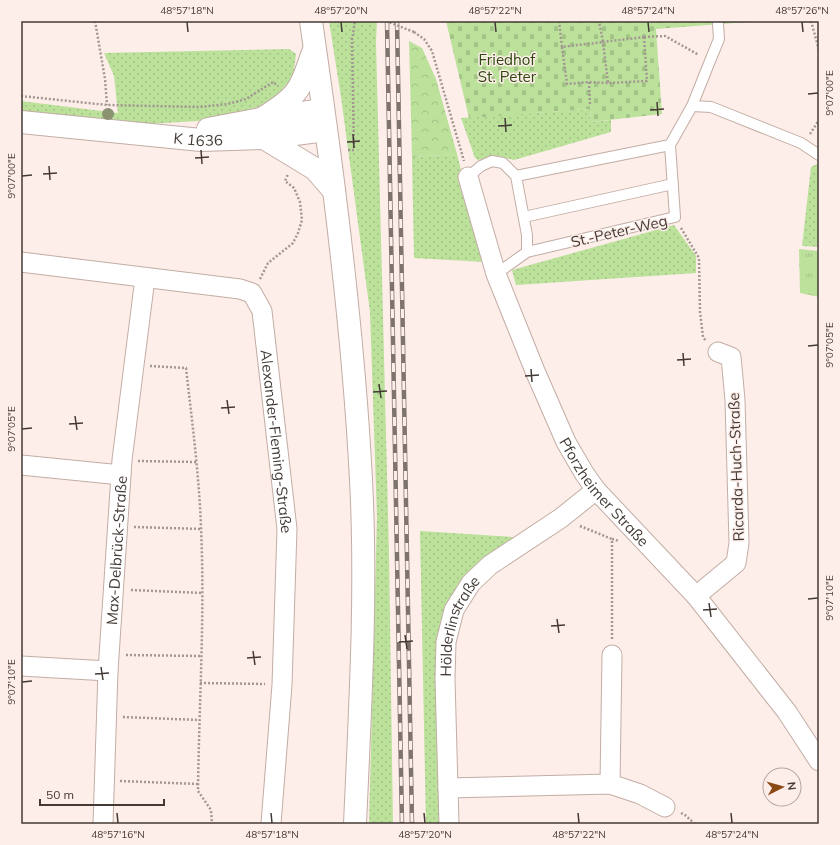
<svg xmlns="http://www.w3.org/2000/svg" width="840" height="845" font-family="Mulish,sans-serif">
	<defs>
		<pattern id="grass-dots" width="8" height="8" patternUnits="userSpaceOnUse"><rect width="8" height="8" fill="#bbe19b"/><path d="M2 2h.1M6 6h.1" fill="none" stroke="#a2c286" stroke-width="1.8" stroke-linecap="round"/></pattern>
		<pattern id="forest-crowns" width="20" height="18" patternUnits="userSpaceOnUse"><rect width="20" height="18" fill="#bbe19b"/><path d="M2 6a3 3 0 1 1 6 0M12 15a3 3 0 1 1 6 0" fill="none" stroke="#a2c286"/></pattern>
		<pattern id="cemetery-stones" width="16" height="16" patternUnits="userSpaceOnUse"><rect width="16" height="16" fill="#bbe19b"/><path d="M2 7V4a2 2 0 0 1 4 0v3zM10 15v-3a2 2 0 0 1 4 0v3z" fill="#a2c286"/></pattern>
		<pattern id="park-tufts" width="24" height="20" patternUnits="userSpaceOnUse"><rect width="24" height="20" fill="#bbe19b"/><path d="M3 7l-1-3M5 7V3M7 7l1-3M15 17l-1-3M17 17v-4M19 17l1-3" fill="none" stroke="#a2c286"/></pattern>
	</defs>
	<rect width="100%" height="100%" fill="#fdeee9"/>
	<path fill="url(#grass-dots)" d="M 329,21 L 377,21 L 376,42 L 389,553 L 393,824 L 369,824 L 377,516 L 370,312 L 341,97 Z
		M 289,49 L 296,54 L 293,77 L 276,96 L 258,107 L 225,117 L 197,121 L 148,124 L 21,112 L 21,101 L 118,113 L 114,76 L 104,53 Z
		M 590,109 L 591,122 L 611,120 L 611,132 L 514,160 L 498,156 L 478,160 L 475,158 L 461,118 Z
		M 457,154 L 484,262 L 414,258 L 412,157 Z
		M 819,163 L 819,247 L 802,246 L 811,167 Z
		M 674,225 L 696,256 L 696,273 L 516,285 L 512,270 Z
		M 420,531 L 513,537 L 497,555 L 487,555 L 457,585 L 458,592 L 442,824 L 426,824 Z"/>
	<path fill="url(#forest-crowns)" d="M 409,41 L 422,48 L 436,79 L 457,154 L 412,157 Z"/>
	<path fill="url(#cemetery-stones)" d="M 446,21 L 761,21 L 656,29 L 662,114 L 591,122 L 590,109 L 469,118 Z"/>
	<path fill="url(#park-tufts)" d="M 799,249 L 819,251 L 819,297 L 800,293 Z"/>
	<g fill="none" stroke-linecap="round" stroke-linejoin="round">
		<defs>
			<path id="lane" d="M 692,106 L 711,107 L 801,143 L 819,155
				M 516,176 L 670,145
				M 468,177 L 481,166 L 492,161 L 503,163 L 516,176 L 527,235 L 527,252
				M 524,217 L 673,184
				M 496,274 L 527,252 L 675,217 L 670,145 L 692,106 L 710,61 L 719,39 L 718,24"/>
			<g id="street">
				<path id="s1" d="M 468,177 L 496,274 L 535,371 L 566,442 L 584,473 L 596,490 L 696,596 L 787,712 L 819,761"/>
				<path id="s2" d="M 21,262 L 240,289 L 252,293 L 262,311 L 287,529 L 282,685 L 271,824"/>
				<path d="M 21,465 L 121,475"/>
				<path d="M 696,596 L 736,563 L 739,543 L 735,400 L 731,357 L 718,352"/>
				<path d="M 21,666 L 108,671"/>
				<path d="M 610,784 L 612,655"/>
				<path d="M 448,788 L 610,784 L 640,794 L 665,807"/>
				<path id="s3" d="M 103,824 L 108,671 L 122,460 L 145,278"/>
				<path id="s4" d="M 449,824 L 445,679 L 446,642 L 454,610 L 471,583 L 490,565 L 561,518 L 596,490"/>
			</g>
			<g id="secondary">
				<path d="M 311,21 C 319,77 327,133 334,190 C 346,286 356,383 361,480 C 367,594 360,710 355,824"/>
				<path d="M 263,118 C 274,111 287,103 295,93 C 305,81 308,64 314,50"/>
				<path id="s5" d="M 21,122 L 201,140 L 264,138 L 326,130"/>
				<path d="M 208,129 L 261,119 L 323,110"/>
				<path d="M 264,138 L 315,169 L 334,191"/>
			</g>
		</defs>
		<use href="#lane" stroke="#c3ada5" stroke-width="12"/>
		<use href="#street" stroke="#c3ada5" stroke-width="21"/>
		<use href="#secondary" stroke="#c3ada5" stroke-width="24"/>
		<path stroke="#a39792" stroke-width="2.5" stroke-dasharray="2 2" stroke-linecap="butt" d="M 95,21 L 105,79 L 107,105
			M 559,21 L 562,47 L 603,42 L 599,21
			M 811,21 L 819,50
			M 414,32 L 424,39 L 432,51 L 464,161
			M 644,37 L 647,81 L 608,83 L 603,42 Z
			M 644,37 L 665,36 L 699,55
			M 562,47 L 567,84 L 589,82 L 608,83
			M 589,82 L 590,105
			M 21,96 L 107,105 L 199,107 L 228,104 L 246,99 L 273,82 L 278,86
			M 810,134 L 819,120
			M 348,150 L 354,150 L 352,40 L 355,21
			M 681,228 L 699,258 L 700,312 L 703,337 L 706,341
			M 260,279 L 268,263 L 293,243 L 298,233 L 302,220 L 300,202 L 294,188 L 285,181 L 288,174
			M 150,366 L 186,368 C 192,421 199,474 201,527 C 205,615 199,703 198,791 L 211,810 L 212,824
			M 138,461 L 196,462
			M 580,526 L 612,539
			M 134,527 L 201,529
			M 131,590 L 203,593
			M 612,639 L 612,539 L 619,541
			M 126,655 L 201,656
			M 200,683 L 265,684
			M 123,717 L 199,720
			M 120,781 L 198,784
			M 681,813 L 685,815 L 695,824"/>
		<use href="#lane" stroke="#fff" stroke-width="10"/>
		<use href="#street" stroke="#fff" stroke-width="19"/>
		<use href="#secondary" stroke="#fff" stroke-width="22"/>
		<defs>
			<path id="rail" d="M 387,21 L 402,824
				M 397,21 L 412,824"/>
		</defs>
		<use href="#rail" stroke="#7e736f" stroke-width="4.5"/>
		<use href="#rail" stroke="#fdeee9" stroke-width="3" stroke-dasharray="9" stroke-linecap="butt"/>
		<path stroke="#a39792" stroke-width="2.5" stroke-dasharray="2 2" stroke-linecap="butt" d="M 386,21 L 414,32"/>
	</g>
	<circle fill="#8b9372" cx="108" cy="114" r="6"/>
	<path fill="none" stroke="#433a36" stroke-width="1.5" d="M 187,22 L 188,32M 341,22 L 342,32M 495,22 L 496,32M 648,22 L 649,32M 802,22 L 803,32M 808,94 L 818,93M 657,102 L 658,116M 650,110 L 664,109M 505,118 L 506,132M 498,126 L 512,125M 353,134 L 354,148M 347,142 L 360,141M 201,150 L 202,164M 195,158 L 209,157M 49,166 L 50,180M 43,174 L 57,173M 22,176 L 32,175M 808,346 L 818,345M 683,353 L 684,366M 677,360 L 691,359M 531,369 L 532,382M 525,376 L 539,375M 379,384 L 381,398M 373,392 L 387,391M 227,400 L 229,414M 221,408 L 235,407M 75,416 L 77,430M 69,424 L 83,423M 22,429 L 32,428M 808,599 L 818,598M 709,603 L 711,617M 703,610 L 717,609M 557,619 L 559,633M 551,626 L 565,625M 405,635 L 407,649M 399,642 L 413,641M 253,651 L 255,665M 247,658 L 261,657M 101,667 L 103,680M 95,674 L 109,673M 22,682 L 32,681M 117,813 L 118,823M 271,813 L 272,823M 424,813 L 425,823M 578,813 L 579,823M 731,813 L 732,823"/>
	<g text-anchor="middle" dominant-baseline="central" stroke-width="3" stroke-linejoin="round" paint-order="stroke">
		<g font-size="15" fill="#2e4810" stroke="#fdeee9">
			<text x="507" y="59">Friedhof<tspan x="507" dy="17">St. Peter</tspan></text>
		</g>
		<g font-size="15" fill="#433a36" stroke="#fdeee9">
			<text stroke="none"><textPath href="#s5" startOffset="178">K 1636</textPath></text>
			<text transform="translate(619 231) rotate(-13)">St.-Peter-Weg</text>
			<text stroke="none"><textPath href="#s2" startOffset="385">Alexander-Fleming-Straße</textPath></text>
			<text transform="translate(736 467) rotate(-92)">Ricarda-Huch-Straße</text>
			<text stroke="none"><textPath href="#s1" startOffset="346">Pforzheimer Straße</textPath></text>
			<text stroke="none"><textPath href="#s3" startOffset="274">Max-Delbrück-Straße</textPath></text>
			<text stroke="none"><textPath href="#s4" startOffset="201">Hölderlinstraße</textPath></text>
		</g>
	</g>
	<rect width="840" height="845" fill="none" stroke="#fdeee9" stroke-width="44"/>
	<g transform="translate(782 787) rotate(84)"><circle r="19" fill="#fdeee9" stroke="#b3a6a1"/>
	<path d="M0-3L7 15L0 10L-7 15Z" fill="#8b4916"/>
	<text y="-6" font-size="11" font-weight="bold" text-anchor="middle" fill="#433a36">N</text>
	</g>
	<path d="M40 799v6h124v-6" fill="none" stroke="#433a36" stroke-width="2"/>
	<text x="46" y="799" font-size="12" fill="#433a36" stroke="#fdeee9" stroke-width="3" paint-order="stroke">50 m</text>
	<rect x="22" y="22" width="796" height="801" fill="none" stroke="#433a36" stroke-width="1.5"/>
	<g font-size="10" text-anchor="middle" fill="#433a36">
		<text x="187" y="14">48°57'18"N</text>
		<text x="341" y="14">48°57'20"N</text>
		<text x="495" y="14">48°57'22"N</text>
		<text x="648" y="14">48°57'24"N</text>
		<text x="802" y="14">48°57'26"N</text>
		<text transform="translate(829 93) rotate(-90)" y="4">9°07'00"E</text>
		<text transform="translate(11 176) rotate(-90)" y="4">9°07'00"E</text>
		<text transform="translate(829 345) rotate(-90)" y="4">9°07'05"E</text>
		<text transform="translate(11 429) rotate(-90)" y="4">9°07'05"E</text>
		<text transform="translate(829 598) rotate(-90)" y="4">9°07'10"E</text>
		<text transform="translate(11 682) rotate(-90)" y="4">9°07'10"E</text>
		<text x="118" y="838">48°57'16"N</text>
		<text x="272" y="838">48°57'18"N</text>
		<text x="425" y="838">48°57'20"N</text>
		<text x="579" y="838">48°57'22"N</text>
		<text x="732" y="838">48°57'24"N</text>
	</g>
</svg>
